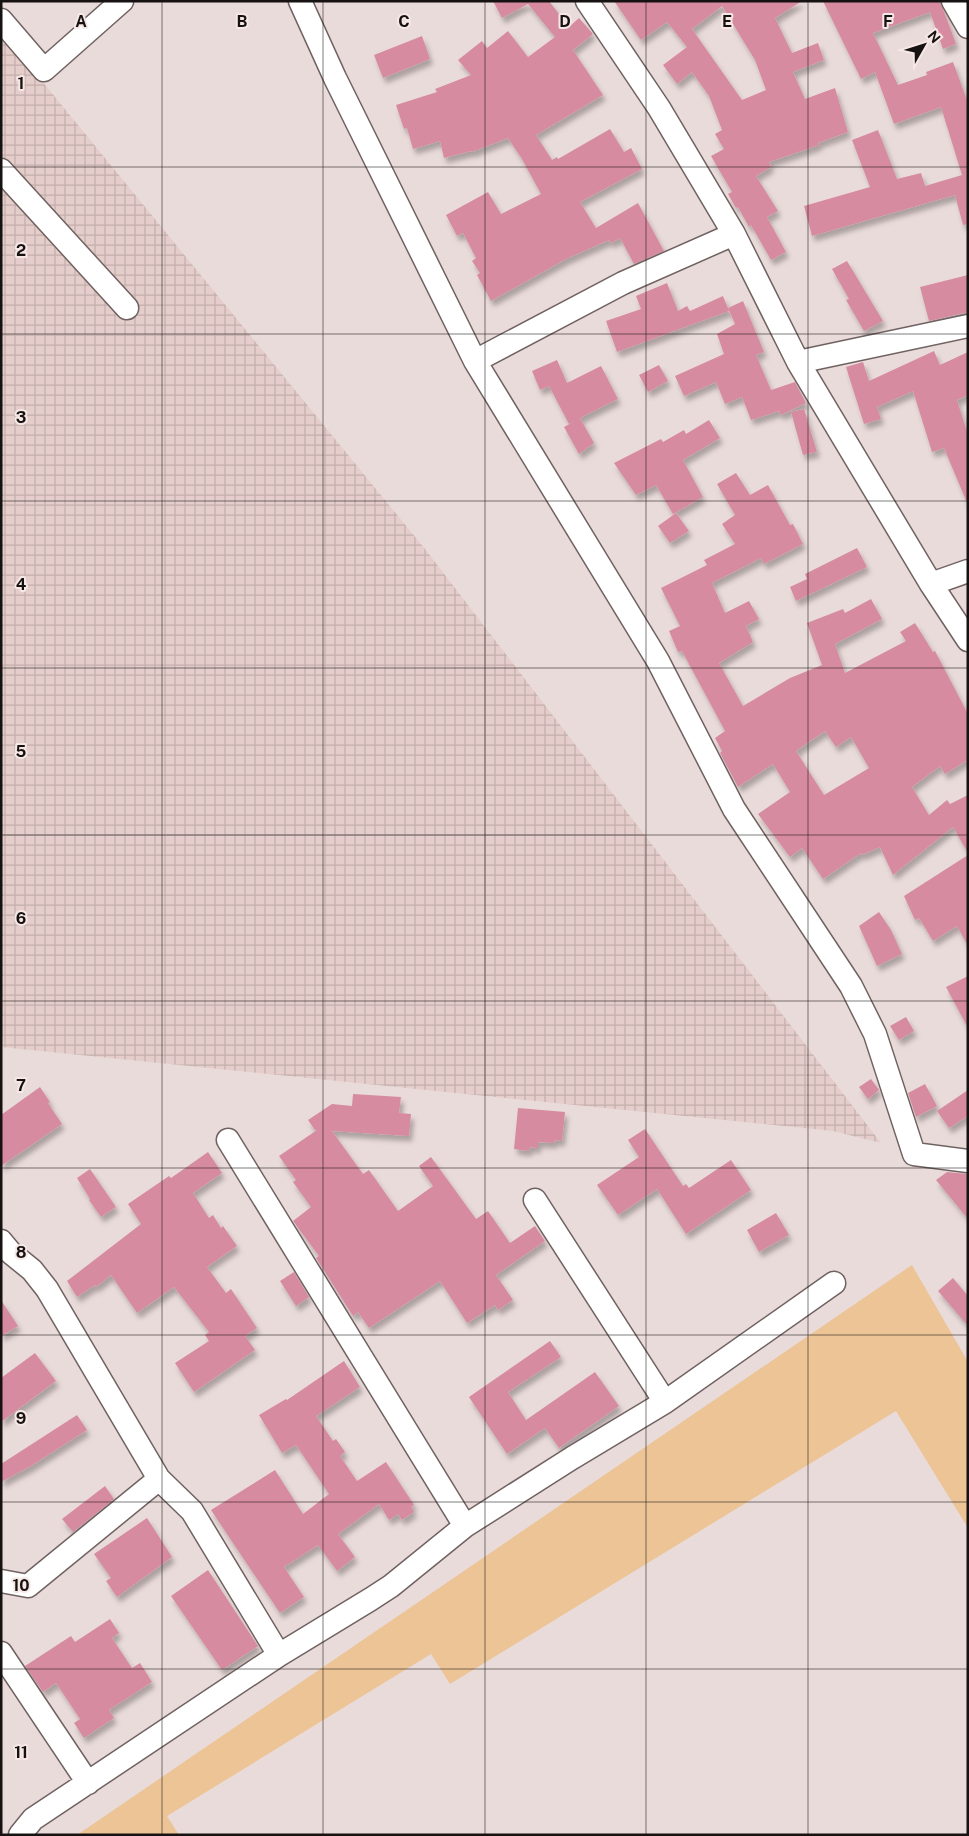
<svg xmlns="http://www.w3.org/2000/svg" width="969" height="1836" font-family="'Public Sans',sans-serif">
	<defs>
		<pattern id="industrial-grid" width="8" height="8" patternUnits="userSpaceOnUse" patternTransform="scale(1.25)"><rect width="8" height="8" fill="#e4cdca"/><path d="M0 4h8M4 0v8" fill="none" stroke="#c3afac"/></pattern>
		<filter id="shadow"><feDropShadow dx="3" dy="5.5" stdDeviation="2.5" flood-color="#0004"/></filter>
	</defs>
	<rect width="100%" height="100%" fill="#e9dbd9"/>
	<path fill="url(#industrial-grid)" d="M 1,31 L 425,549 L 881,1143 L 833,1131 L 1,1047 Z"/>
	<path fill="#ecc496" d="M 912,1265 L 968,1362 L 968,1528 L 896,1411 L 450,1684 L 431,1654 L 167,1816 L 179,1835 L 77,1835 Z"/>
	<path fill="#d78ba0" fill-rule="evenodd" filter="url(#shadow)" d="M 493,1 L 549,1 L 569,27 L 579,18 L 593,34 L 573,50 L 603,95 L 536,135 L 552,160 L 557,157 L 558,159 L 610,129 L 624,152 L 631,148 L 642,169 L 580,202 L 596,228 L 638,203 L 664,251 L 634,264 L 620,238 L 611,243 L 609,240 L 566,259 L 491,301 L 477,275 L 480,273 L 472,261 L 476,258 L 463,233 L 457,236 L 446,215 L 488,192 L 501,214 L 541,194 L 522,159 L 508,138 L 472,152 L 471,151 L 444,158 L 440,141 L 413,149 L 407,128 L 404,129 L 396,105 L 437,92 L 435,89 L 471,75 L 458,60 L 482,41 L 487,48 L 508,31 L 528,57 L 555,37 L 528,4 L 502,18 Z
		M 614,1 L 802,1 L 775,18 L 792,53 L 818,43 L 824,60 L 793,72 L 805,99 L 835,88 L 848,132 L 818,143 L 819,145 L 769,162 L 771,167 L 756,176 L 778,211 L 767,217 L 786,252 L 771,260 L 751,225 L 749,227 L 738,207 L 736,208 L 728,194 L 732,192 L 711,156 L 724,149 L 715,134 L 722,130 L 709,96 L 692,72 L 677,84 L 663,65 L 687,47 L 667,22 L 641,40 ZM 722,6 L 755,60 L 766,90 L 742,100 L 692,29 Z
		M 823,1 L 940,1 L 956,44 L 943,49 L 930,12 L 873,33 L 898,85 L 927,75 L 926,72 L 953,62 L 968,103 L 968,224 L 963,225 L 955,195 L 812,236 L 804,206 L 870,187 L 852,140 L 878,130 L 897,179 L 921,173 L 925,186 L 962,175 L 941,107 L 894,124 L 875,72 L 861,79 Z
		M 422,36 L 430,59 L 383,78 L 374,55 Z
		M 847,261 L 883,321 L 864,331 L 846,300 L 849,299 L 832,269 Z
		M 968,275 L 968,312 L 929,321 L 920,287 Z
		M 667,283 L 678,311 L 687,306 L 690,311 L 723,296 L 729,311 L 617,352 L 606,321 L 641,309 L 636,296 Z
		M 743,301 L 764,352 L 756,355 L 771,390 L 795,382 L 806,403 L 781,415 L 779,411 L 751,420 L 742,397 L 725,404 L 716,382 L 684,396 L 675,376 L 724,354 L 717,334 L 735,324 L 728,308 Z
		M 934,351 L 940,365 L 968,352 L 968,395 L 957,400 L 968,435 L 968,505 L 944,448 L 932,452 L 913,391 L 877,407 L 881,419 L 864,424 L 846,367 L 863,362 L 869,381 Z
		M 557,360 L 567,383 L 601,366 L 618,399 L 580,418 L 594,443 L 579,454 L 564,427 L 577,420 L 569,424 L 549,386 L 540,390 L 532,371 Z
		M 659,365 L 668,381 L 648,392 L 639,375 Z
		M 804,409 L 817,452 L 803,455 L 791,412 Z
		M 709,420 L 720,438 L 683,460 L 703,497 L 673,514 L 656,485 L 636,495 L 614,463 L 661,439 L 663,442 L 684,430 L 686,434 Z
		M 736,473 L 750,495 L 768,485 L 790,525 L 793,524 L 803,544 L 764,564 L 761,558 L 712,583 L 725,613 L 749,601 L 759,619 L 746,626 L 753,642 L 719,663 L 743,706 L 790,678 L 822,665 L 807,623 L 843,609 L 845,613 L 871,599 L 882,619 L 835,644 L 845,673 L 906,641 L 900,632 L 915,623 L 933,652 L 935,651 L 968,714 L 968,760 L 945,774 L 940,766 L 912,787 L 929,815 L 947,800 L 950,804 L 968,795 L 968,853 L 953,827 L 893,875 L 880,847 L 862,855 L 861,853 L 823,879 L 802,848 L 790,857 L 758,814 L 790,792 L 773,764 L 738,787 L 720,753 L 722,751 L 715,738 L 725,731 L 682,651 L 678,652 L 669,631 L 680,626 L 661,588 L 707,565 L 704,560 L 735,544 L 722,524 L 735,515 L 717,484 ZM 825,731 L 836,747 L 851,737 L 869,768 L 824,795 L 796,751 Z
		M 676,513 L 689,531 L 670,543 L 658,526 Z
		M 857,548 L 867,567 L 796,601 L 790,587 L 807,579 L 805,574 Z
		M 968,855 L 968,946 L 957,926 L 933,941 L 919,918 L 915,920 L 904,896 Z
		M 879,912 L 891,930 L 902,954 L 877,966 L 859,926 Z
		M 968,976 L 968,1028 L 946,987 Z
		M 906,1017 L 914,1031 L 899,1040 L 890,1026 Z
		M 871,1079 L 879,1090 L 868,1099 L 859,1087 Z
		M 925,1084 L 937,1106 L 916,1117 L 908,1093 Z
		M 40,1087 L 50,1102 L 48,1103 L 62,1124 L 1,1166 L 1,1115 Z
		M 968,1090 L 968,1116 L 949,1128 L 937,1111 Z
		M 353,1094 L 401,1097 L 399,1113 L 411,1114 L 409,1136 L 332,1131 L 363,1174 L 369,1170 L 398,1211 L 433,1186 L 419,1166 L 431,1157 L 476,1219 L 488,1211 L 510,1243 L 535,1226 L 545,1241 L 496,1275 L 513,1300 L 498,1310 L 495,1305 L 467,1323 L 440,1281 L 369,1328 L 358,1312 L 353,1316 L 316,1258 L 319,1256 L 293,1221 L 311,1207 L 293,1182 L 296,1180 L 279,1156 L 317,1130 L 315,1130 L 308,1120 L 332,1104 L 352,1106 Z
		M 518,1108 L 565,1112 L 562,1141 L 555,1140 L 554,1143 L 538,1142 L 538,1148 L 530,1147 L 529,1151 L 514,1149 Z
		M 645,1129 L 683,1186 L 686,1184 L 689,1188 L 731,1160 L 751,1190 L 686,1234 L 657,1189 L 618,1215 L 597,1185 L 639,1157 L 628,1140 Z
		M 208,1152 L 222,1173 L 193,1193 L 209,1218 L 213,1215 L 221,1228 L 223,1226 L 237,1246 L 207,1267 L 226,1293 L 231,1289 L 257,1328 L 245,1336 L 255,1350 L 194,1392 L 175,1363 L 209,1341 L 205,1335 L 209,1332 L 174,1287 L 137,1313 L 111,1275 L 96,1287 L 95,1285 L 77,1297 L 67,1281 L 141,1224 L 128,1204 L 169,1176 L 171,1178 Z
		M 90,1169 L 116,1207 L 101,1217 L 89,1200 L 90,1199 L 77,1178 Z
		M 947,1172 L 968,1174 L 968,1219 L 936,1180 Z
		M 776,1213 L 789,1235 L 759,1252 L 747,1230 Z
		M 294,1272 L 309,1297 L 296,1306 L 280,1281 Z
		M 953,1278 L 968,1296 L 968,1326 L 938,1291 Z
		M 1,1300 L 18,1326 L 1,1336 Z
		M 550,1341 L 561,1357 L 508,1392 L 526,1420 L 595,1372 L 619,1406 L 559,1448 L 545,1428 L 507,1454 L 469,1397 Z
		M 35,1353 L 56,1381 L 1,1422 L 1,1378 Z
		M 344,1361 L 360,1387 L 316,1416 L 333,1441 L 336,1439 L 345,1452 L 340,1456 L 357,1481 L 386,1462 L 414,1505 L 411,1507 L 414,1512 L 402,1520 L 398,1514 L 389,1520 L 379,1504 L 338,1534 L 355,1557 L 337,1571 L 318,1545 L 284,1567 L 304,1597 L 280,1613 L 211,1510 L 275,1470 L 303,1514 L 329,1494 L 296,1445 L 282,1453 L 259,1415 L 286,1399 L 287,1400 Z
		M 77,1415 L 87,1430 L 31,1466 L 1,1482 L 1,1464 Z
		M 105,1486 L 114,1499 L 73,1532 L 62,1519 Z
		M 147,1518 L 172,1557 L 117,1597 L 106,1581 L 111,1578 L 94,1554 Z
		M 208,1570 L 258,1646 L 222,1670 L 171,1596 Z
		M 110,1619 L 119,1633 L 112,1638 L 132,1668 L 140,1663 L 152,1682 L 109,1710 L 114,1718 L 84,1738 L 74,1723 L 80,1719 L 56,1683 L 43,1692 L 25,1666 L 71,1636 L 75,1642 Z"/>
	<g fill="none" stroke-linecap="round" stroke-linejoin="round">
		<defs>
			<path id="minor" d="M 300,1 L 335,78 L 475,361 L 658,661 L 734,809 L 851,986 L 875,1034 L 914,1154 L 968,1161
				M 587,1 L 659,108 L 734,234 L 798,362 L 931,584 L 968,640
				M 953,1 L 968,27
				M 1,20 L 44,70 L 122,1
				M 1,170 L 127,308
				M 475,361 L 623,283 L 734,234
				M 798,362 L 968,326
				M 931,584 L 968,571
				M 228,1140 L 465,1526
				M 535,1200 L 665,1402
				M 1,1241 L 11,1253 L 32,1270 L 47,1289 L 159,1479 L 192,1511 L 279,1655
				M 1,1581 L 28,1586 L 159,1479
				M 1,1653 L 88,1783
				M 20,1835 L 33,1819 L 279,1655 L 371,1599 L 391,1586 L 465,1526 L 572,1458 L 665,1402 L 834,1283"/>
		</defs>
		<use href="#minor" stroke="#6f6261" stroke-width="25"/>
		<use href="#minor" stroke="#fff" stroke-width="22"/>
	</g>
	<path fill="none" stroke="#171212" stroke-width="1" stroke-opacity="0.55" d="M 162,1 L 162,1835M 323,1 L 323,1835M 485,1 L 485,1835M 646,1 L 646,1835M 808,1 L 808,1835M 1,167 L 968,167M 1,334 L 968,334M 1,501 L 968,501M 1,668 L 968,668M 1,835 L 968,835M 1,1001 L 968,1001M 1,1168 L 968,1168M 1,1335 L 968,1335M 1,1502 L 968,1502M 1,1669 L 968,1669"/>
	<g font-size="16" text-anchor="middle" font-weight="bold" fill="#171212" stroke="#f7e8e6" stroke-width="4" stroke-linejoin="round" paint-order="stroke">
		<text x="81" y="27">A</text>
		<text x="242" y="27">B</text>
		<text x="404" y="27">C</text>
		<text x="565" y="27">D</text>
		<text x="727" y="27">E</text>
		<text x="888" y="27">F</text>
		<text x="21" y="89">1</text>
		<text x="21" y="256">2</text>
		<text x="21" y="423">3</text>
		<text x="21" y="590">4</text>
		<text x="21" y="757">5</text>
		<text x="21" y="924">6</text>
		<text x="21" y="1091">7</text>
		<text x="21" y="1258">8</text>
		<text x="21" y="1424">9</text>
		<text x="21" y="1591">10</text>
		<text x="21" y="1758">11</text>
	</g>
	<rect width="969" height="1836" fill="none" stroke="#171212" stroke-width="5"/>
	<g transform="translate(924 45) rotate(51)" stroke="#f7e8e6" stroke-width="4" paint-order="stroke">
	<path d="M0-4L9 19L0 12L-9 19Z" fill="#171212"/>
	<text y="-8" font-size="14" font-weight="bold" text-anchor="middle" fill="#171212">N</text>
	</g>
</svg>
